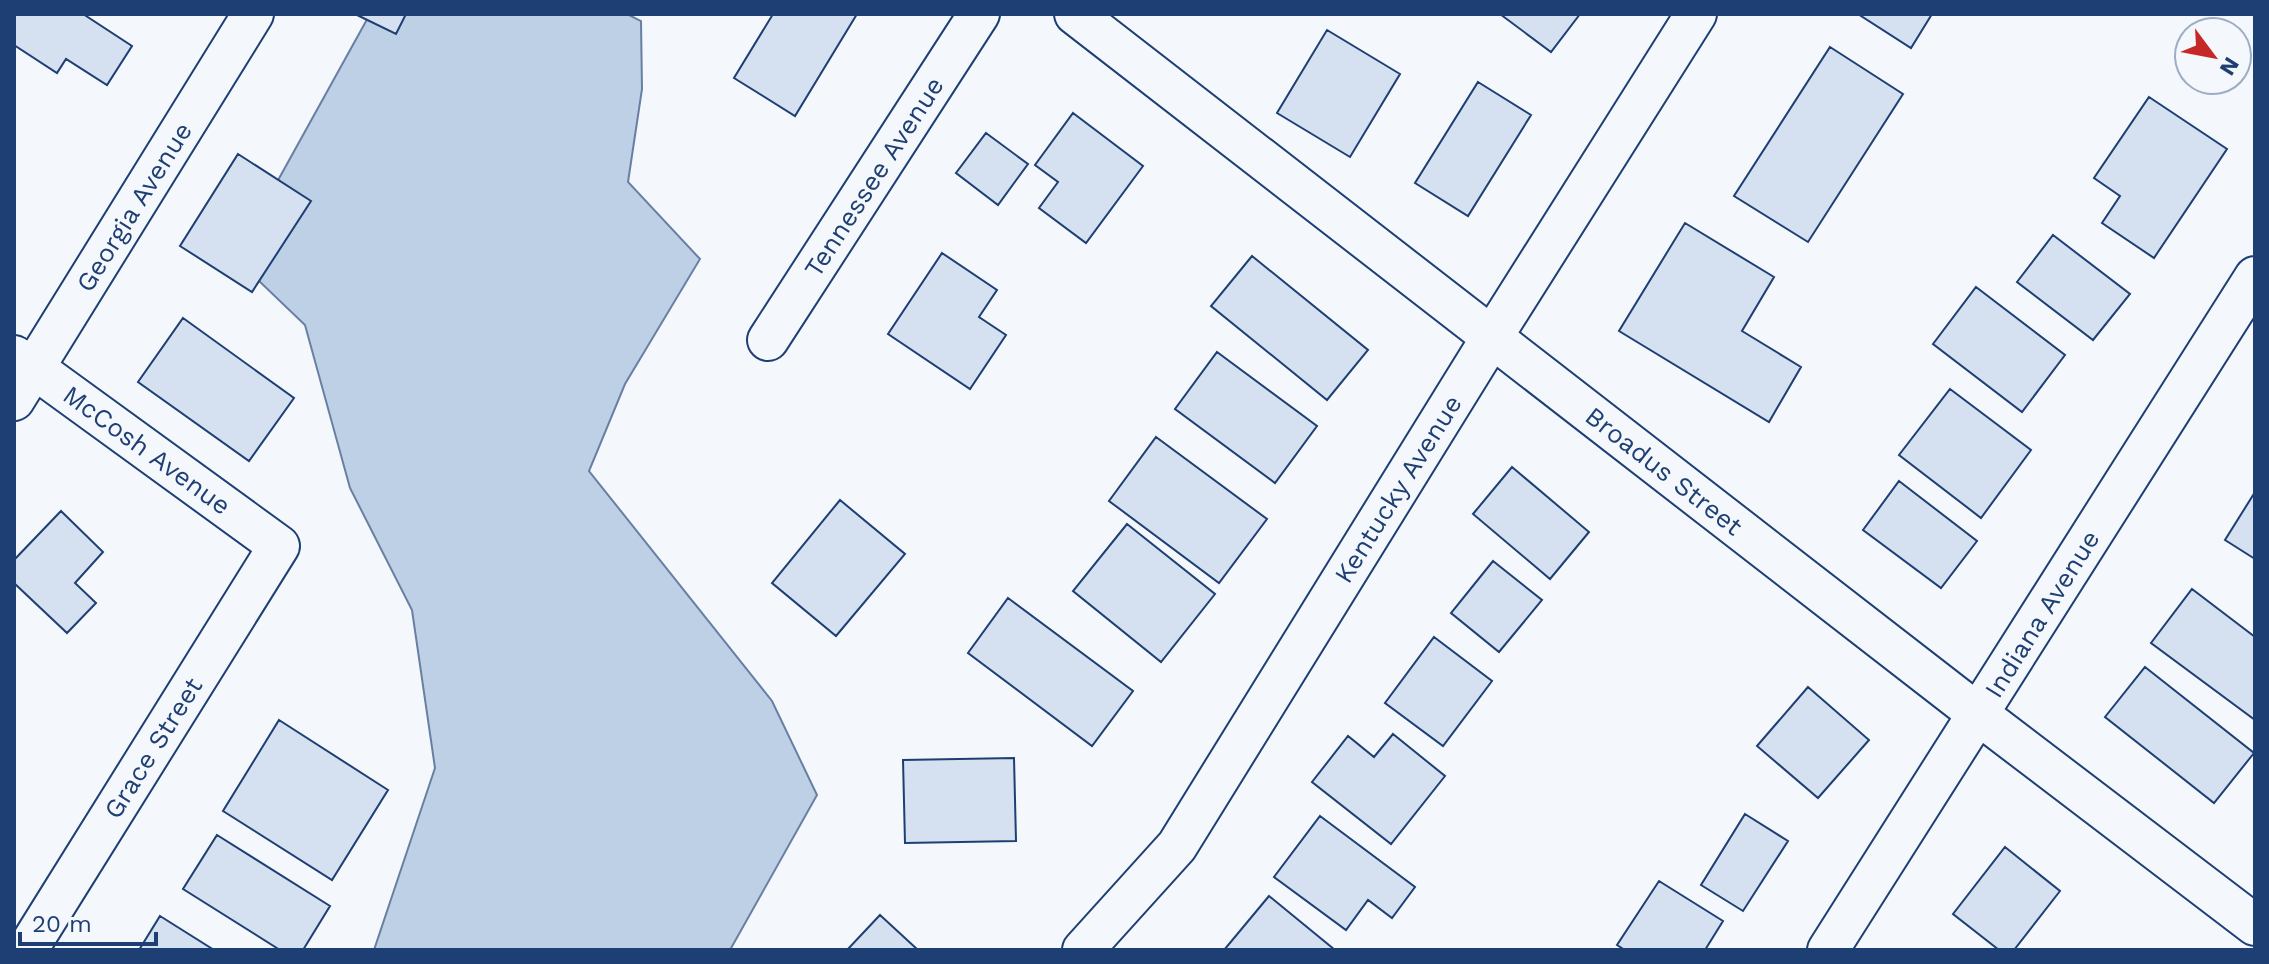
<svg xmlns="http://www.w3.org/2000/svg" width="2269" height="964" font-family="'Work Sans',sans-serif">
	<rect width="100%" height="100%" fill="#f4f7fb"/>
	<path fill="#bed0e5" stroke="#687fa3" stroke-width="2" d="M 370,14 L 627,14 L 641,21 L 642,89 L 628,182 L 700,259 L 625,384 L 589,471 L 772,701 L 817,795 L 730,950 L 374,950 L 435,768 L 412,610 L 350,488 L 305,325 L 235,258 Z"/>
	<path fill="#d5e0f0" stroke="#1d3f73" stroke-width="2" d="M 14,14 L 83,14 L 132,46 L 107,85 L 66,59 L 57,73 L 14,45 Z
		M 355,14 L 406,14 L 396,34 Z
		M 773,14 L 857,14 L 795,116 L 734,78 Z
		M 1500,14 L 1580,14 L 1551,52 Z
		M 1858,14 L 1932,14 L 1911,48 Z
		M 1327,30 L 1400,74 L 1350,157 L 1277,113 Z
		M 1830,47 L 1903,94 L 1808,242 L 1734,196 Z
		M 1478,82 L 1531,115 L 1468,216 L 1415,183 Z
		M 2149,97 L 2227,149 L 2154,258 L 2102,223 L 2120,196 L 2094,178 Z
		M 1073,113 L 1143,166 L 1086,243 L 1039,208 L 1058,182 L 1035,165 Z
		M 986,133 L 1028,164 L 998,205 L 956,173 Z
		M 238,154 L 311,201 L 252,292 L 180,246 Z
		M 1685,223 L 1774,277 L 1742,331 L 1801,367 L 1769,422 L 1619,331 Z
		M 2053,235 L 2130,294 L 2093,340 L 2017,282 Z
		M 942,253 L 997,290 L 979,317 L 1006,335 L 970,389 L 888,334 Z
		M 1252,256 L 1368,350 L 1327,400 L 1211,306 Z
		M 1976,287 L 2065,355 L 2022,412 L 1933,344 Z
		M 183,318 L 294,398 L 249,461 L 138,382 Z
		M 1217,352 L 1317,426 L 1275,483 L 1175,409 Z
		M 1950,389 L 2031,450 L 1981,518 L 1899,455 Z
		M 1156,437 L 1267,519 L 1219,583 L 1109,501 Z
		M 1512,467 L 1589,532 L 1550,579 L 1473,514 Z
		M 1899,481 L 1977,541 L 1941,588 L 1863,530 Z
		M 2255,492 L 2255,559 L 2225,540 Z
		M 840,500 L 905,554 L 836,636 L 772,583 Z
		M 61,511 L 103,552 L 75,583 L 96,603 L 67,633 L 14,583 L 14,560 Z
		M 1127,524 L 1215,594 L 1161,662 L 1073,591 Z
		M 1493,561 L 1542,600 L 1499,652 L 1451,613 Z
		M 2192,589 L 2255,637 L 2255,720 L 2151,643 Z
		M 1008,598 L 1133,691 L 1092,746 L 968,653 Z
		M 1434,637 L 1492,681 L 1443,746 L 1385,703 Z
		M 2145,667 L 2254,753 L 2214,803 L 2105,717 Z
		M 1808,687 L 1869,740 L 1818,798 L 1757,746 Z
		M 279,720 L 388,790 L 332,880 L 223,811 Z
		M 1393,734 L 1445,776 L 1391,844 L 1312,782 L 1348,736 L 1374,757 Z
		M 1014,758 L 1016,841 L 905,843 L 903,760 Z
		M 1745,814 L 1788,841 L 1743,911 L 1701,885 Z
		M 1320,816 L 1415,887 L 1392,918 L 1368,900 L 1346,930 L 1274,877 Z
		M 217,835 L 330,906 L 303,950 L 280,950 L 183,889 Z
		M 2005,847 L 2060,891 L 2014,950 L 1999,950 L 1953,914 Z
		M 1659,881 L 1723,921 L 1705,950 L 1625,950 L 1617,945 Z
		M 1269,896 L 1335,950 L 1224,950 Z
		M 880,915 L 918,950 L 847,950 Z
		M 160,916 L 214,950 L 139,950 Z"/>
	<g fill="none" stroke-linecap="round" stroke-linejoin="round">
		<defs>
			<path id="street" d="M 1075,14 L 1978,714 L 2255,925
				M 768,340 L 979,14
				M 14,356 L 34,368 L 279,546 L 27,950
				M 14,400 L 253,14
				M 1083,950 L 1177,846 L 1492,337 L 1696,14
				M 1828,950 L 2255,277"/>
		</defs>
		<use href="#street" stroke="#1d3f73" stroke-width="44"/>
		<use href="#street" stroke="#f4f7fb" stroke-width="40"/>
	</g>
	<g text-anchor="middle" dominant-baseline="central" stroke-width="6" stroke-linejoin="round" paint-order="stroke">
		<g font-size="26" fill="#1d3f73" stroke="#f4f7fb">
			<text transform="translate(874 177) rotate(-57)">Tennessee Avenue</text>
			<text transform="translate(134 207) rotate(-58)">Georgia Avenue</text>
			<text transform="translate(147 450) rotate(36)">McCosh Avenue</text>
			<text transform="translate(1664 471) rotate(38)">Broadus Street</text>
			<text transform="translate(1398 489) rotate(-58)">Kentucky Avenue</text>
			<text transform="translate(2042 614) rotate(-58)">Indiana Avenue</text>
			<text transform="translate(153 748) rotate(-58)">Grace Street</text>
		</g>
	</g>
	<rect width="2269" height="964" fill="none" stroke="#1d3f73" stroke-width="32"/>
	<g transform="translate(2213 56) rotate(122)"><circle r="38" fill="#f4f7fb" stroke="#9eadc5" stroke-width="2"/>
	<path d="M0-6L14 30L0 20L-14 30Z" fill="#c62828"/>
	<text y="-12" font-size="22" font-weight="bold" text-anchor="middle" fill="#1d3f73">N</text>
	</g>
	<path d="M20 932v12h136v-12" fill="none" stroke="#1d3f73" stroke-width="4"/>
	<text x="32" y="932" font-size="24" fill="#1d3f73" stroke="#f4f7fb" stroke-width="6" paint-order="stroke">20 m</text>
</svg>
